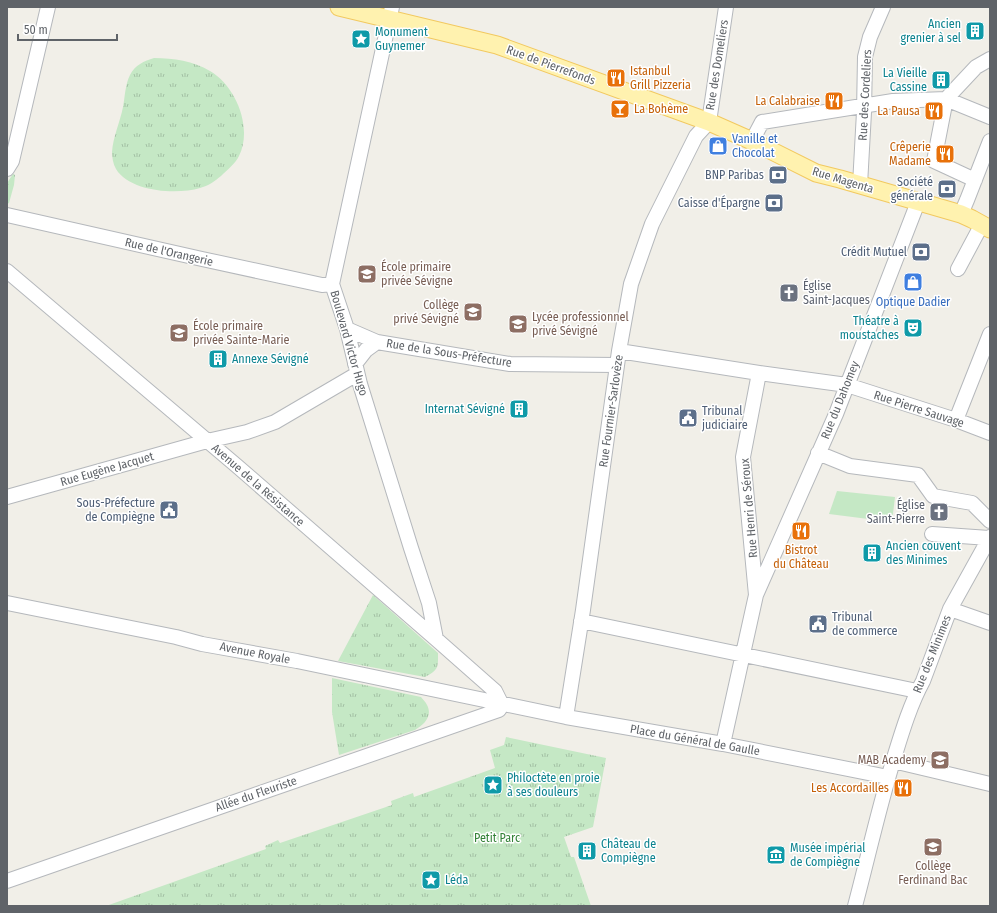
<svg xmlns="http://www.w3.org/2000/svg" width="997" height="913" font-family="'Fira Sans Condensed',sans-serif">
	<defs>
		<pattern id="grass-tufts" width="24" height="20" patternUnits="userSpaceOnUse"><rect width="24" height="20" fill="#c5e8c5"/><path d="M3 7l-1-3M5 7V3M7 7l1-3M15 17l-1-3M17 17v-4M19 17l1-3" fill="none" stroke="#a3c0a4"/></pattern>
	</defs>
	<rect width="100%" height="100%" fill="#f1efe8"/>
	<path fill="url(#grass-tufts)" d="M 154,58 C 174,58 193,61 210,71 C 236,86 253,128 239,156 C 235,164 227,170 221,176 C 215,181 208,186 200,188 C 177,195 130,192 116,169 C 113,164 112,157 112,152 C 113,137 120,122 123,107 C 125,97 125,85 130,75 C 135,65 144,61 154,58 Z
		M 13,174 L 15,175 L 14,185 L 9,203 L 7,204 L 7,183 Z
		M 373,595 L 438,653 C 438,667 439,670 425,677 L 338,661 Z
		M 332,678 L 421,697 C 423,700 426,702 427,705 C 433,716 424,725 415,730 L 339,755 L 332,712 Z
		M 506,737 L 606,758 L 593,827 L 564,837 L 571,857 L 574,857 L 591,906 L 106,906 L 266,849 L 265,846 L 278,840 L 280,843 L 392,805 L 391,801 L 413,793 L 414,797 L 495,768 L 490,750 L 504,745 Z"/>
	<path fill="#c5e8c5" d="M 837,491 L 895,497 L 892,522 L 829,514 Z"/>
	<g fill="none" stroke-linecap="round" stroke-linejoin="round">
		<defs>
			<path id="minor" d="M 392,7 L 332,284 L 347,329 L 360,384 L 411,548 L 429,603 L 436,639
				M 752,141 L 762,122 L 893,101 L 946,99 L 976,67 L 990,59
				M 7,169 L 12,161 L 48,7
				M 975,180 L 934,161 L 946,99 L 990,117
				M 860,185 L 864,112 L 865,57 L 870,37 L 883,7
				M 961,214 L 967,200 L 990,141
				M 7,215 L 202,259 L 322,285 L 332,284
				M 958,269 L 982,224
				M 7,271 L 237,466 L 436,639 L 495,691 L 502,705
				M 347,329 L 377,342 L 510,364 L 617,365
				M 619,351 L 759,373 L 847,385 L 956,420 L 990,433
				M 355,364 L 366,350 L 377,342
				M 956,420 L 990,334
				M 818,453 L 850,466 L 918,475 L 933,496 L 972,503 L 990,521
				M 7,497 L 207,441 L 247,432 L 275,422 L 357,374
				M 932,534 L 989,538
				M 756,595 L 743,457 L 759,373
				M 7,603 L 176,637 L 202,644 L 297,661 L 566,717 L 723,744 L 888,777
				M 950,609 L 990,623
				M 581,621 L 917,691
				M 566,717 L 583,610 L 619,351 L 631,284 L 652,224 L 696,136 L 709,122 L 726,7
				M 723,744 L 756,595 L 836,414 L 918,202
				M 893,761 L 990,784
				M 7,881 C 171,823 335,768 499,710 L 502,705
				M 855,906 C 868,857 879,807 894,758 C 902,732 910,705 923,681 L 950,609 L 990,537"/>
			<path id="major" d="M 339,7 L 497,45 L 709,122 L 752,141 L 816,173 L 840,179 L 961,214 L 972,219 L 990,229"/>
		</defs>
		<use href="#minor" stroke="#b5b8bc" stroke-width="16"/>
		<use href="#major" stroke="#f2c960" stroke-width="19"/>
		<use href="#minor" stroke="#fff" stroke-width="14"/>
		<use href="#major" stroke="#fff2af" stroke-width="17"/>
	</g>
	<defs>
		<symbol id="building-square" viewBox="-11 -11 22 22"><rect x="-9" y="-9" width="18" height="18" rx="4" fill="#0f9aa8" stroke="#fff"/><path d="M-4-6H4V6H1V3H-1V6H-4ZM-2.5-4.3h1.7v1.8h-1.7ZM.8-4.3h1.7v1.8H.8ZM-2.5-1h1.7V.8h-1.7ZM.8-1h1.7V.8H.8Z" fill="#fff"/></symbol>
		<symbol id="sight-square" viewBox="-11 -11 22 22"><rect x="-9" y="-9" width="18" height="18" rx="4" fill="#0f9aa8" stroke="#fff"/><path d="M0-6L1.8-2.2L6-1.7L2.9 1.2L3.7 5.4L0 3.3L-3.7 5.4L-2.9 1.2L-6-1.7L-1.8-2.2Z" fill="#fff"/></symbol>
		<symbol id="restaurant-square" viewBox="-11 -11 22 22"><rect x="-9" y="-9" width="18" height="18" rx="4" fill="#e8710a" stroke="#fff"/><path d="M-5-6h1v4h1v-4h1v4h1v-4h1v5L-1.5 .5V6h-2V.5L-5-1ZM5-6V6H3V1.5H1.5Q1.5-4 5-6Z" fill="#fff"/></symbol>
		<symbol id="bar-square" viewBox="-11 -11 22 22"><rect x="-9" y="-9" width="18" height="18" rx="4" fill="#e8710a" stroke="#fff"/><path d="M-6-5H6L.8 .8V4.5H3.5V6h-7V4.5H-.8V.8Z" fill="#fff"/></symbol>
		<symbol id="shop-square" viewBox="-11 -11 22 22"><rect x="-9" y="-9" width="18" height="18" rx="4" fill="#3f7fe0" stroke="#fff"/><path d="M-5-2.5h2.3a2.7 3.5 0 0 1 5.4 0H5L5.5 6h-11ZM-1.5-2.5h3a1.5 2.3 0 0 0-3 0Z" fill="#fff"/></symbol>
		<symbol id="bank-square" viewBox="-11 -11 22 22"><rect x="-9" y="-9" width="18" height="18" rx="4" fill="#5c6f8a" stroke="#fff"/><path d="M-6-4H6V4H-6ZM0-2.3a2.3 2.3 0 1 0 0 4.6a2.3 2.3 0 1 0 0-4.6Z" fill="#fff"/></symbol>
		<symbol id="school-square" viewBox="-11 -11 22 22"><rect x="-9" y="-9" width="18" height="18" rx="4" fill="#8d6e63" stroke="#fff"/><path d="M0-5L7-2L0 1L-7-2ZM-4 1L0 2.5L4 1V4Q0 6-4 4Z" fill="#fff"/></symbol>
		<symbol id="church-square" viewBox="-11 -11 22 22"><rect x="-9" y="-9" width="18" height="18" rx="4" fill="#6b7280" stroke="#fff"/><path d="M-1.2-6h2.4v3.5h3.3v2.4h-3.3V6h-2.4V-.1h-3.3v-2.4h3.3Z" fill="#fff"/></symbol>
		<symbol id="theatre-square" viewBox="-11 -11 22 22"><rect x="-9" y="-9" width="18" height="18" rx="4" fill="#0f9aa8" stroke="#fff"/><path d="M-5-5.5Q0-4 5-5.5V0Q5 5 0 6Q-5 5-5 0ZM-3.3-2.5H-1v1.5H-3.3ZM1-2.5H3.3v1.5H1ZM-2.8 1Q0 5.5 2.8 1Z" fill="#fff"/></symbol>
		<symbol id="civic-square" viewBox="-11 -11 22 22"><rect x="-9" y="-9" width="18" height="18" rx="4" fill="#5c6f8a" stroke="#fff"/><path d="M-.6-6.5H3V-4.5H.6V-3L4-1V1h2V6H-6V1h2V-1L-.6-3ZM-1.2 2.5V6h2.4V2.5Z" fill="#fff"/></symbol>
		<symbol id="university-square" viewBox="-11 -11 22 22"><rect x="-9" y="-9" width="18" height="18" rx="4" fill="#8d6e63" stroke="#fff"/><path d="M0-5L7-2L0 1L-7-2ZM-4 1L0 2.5L4 1V4Q0 6-4 4Z" fill="#fff"/></symbol>
		<symbol id="museum-square" viewBox="-11 -11 22 22"><rect x="-9" y="-9" width="18" height="18" rx="4" fill="#0f9aa8" stroke="#fff"/><path d="M0-6L6-3V-2H-6V-3ZM-5-1h2V3h-2ZM-1-1h2V3h-2ZM3-1h2V3H3ZM-6 4H6V6H-6Z" fill="#fff"/></symbol>
	</defs>
	<g fill-rule="evenodd">
		<use href="#building-square" x="964" y="20" width="22" height="22"/>
		<use href="#sight-square" x="350" y="28" width="22" height="22"/>
		<use href="#restaurant-square" x="605" y="67" width="22" height="22"/>
		<use href="#building-square" x="930" y="69" width="22" height="22"/>
		<use href="#restaurant-square" x="823" y="90" width="22" height="22"/>
		<use href="#bar-square" x="609" y="98" width="22" height="22"/>
		<use href="#restaurant-square" x="923" y="100" width="22" height="22"/>
		<use href="#shop-square" x="707" y="135" width="22" height="22"/>
		<use href="#restaurant-square" x="934" y="143" width="22" height="22"/>
		<use href="#bank-square" x="767" y="164" width="22" height="22"/>
		<use href="#bank-square" x="936" y="178" width="22" height="22"/>
		<use href="#bank-square" x="763" y="192" width="22" height="22"/>
		<use href="#bank-square" x="910" y="241" width="22" height="22"/>
		<use href="#school-square" x="356" y="263" width="22" height="22"/>
		<use href="#shop-square" x="902" y="271" width="22" height="22"/>
		<use href="#church-square" x="778" y="282" width="22" height="22"/>
		<use href="#school-square" x="462" y="301" width="22" height="22"/>
		<use href="#school-square" x="507" y="313" width="22" height="22"/>
		<use href="#theatre-square" x="902" y="317" width="22" height="22"/>
		<use href="#school-square" x="168" y="322" width="22" height="22"/>
		<use href="#building-square" x="207" y="348" width="22" height="22"/>
		<use href="#building-square" x="508" y="398" width="22" height="22"/>
		<use href="#civic-square" x="677" y="407" width="22" height="22"/>
		<use href="#civic-square" x="158" y="499" width="22" height="22"/>
		<use href="#church-square" x="928" y="501" width="22" height="22"/>
		<use href="#restaurant-square" x="790" y="520" width="22" height="22"/>
		<use href="#building-square" x="861" y="542" width="22" height="22"/>
		<use href="#civic-square" x="807" y="613" width="22" height="22"/>
		<use href="#university-square" x="929" y="749" width="22" height="22"/>
		<use href="#sight-square" x="482" y="774" width="22" height="22"/>
		<use href="#restaurant-square" x="892" y="777" width="22" height="22"/>
		<use href="#school-square" x="922" y="836" width="22" height="22"/>
		<use href="#building-square" x="576" y="840" width="22" height="22"/>
		<use href="#museum-square" x="765" y="844" width="22" height="22"/>
		<use href="#sight-square" x="420" y="869" width="22" height="22"/>
	</g>
	<g text-anchor="middle" dominant-baseline="central" stroke-width="3" stroke-linejoin="round" paint-order="stroke">
		<g font-size="12" fill="#0d838f" stroke="#fff" text-anchor="start">
			<text x="961" y="24" text-anchor="end">Ancien<tspan x="961" dy="14">grenier à sel</tspan></text>
			<text x="375" y="32">Monument<tspan x="375" dy="14">Guynemer</tspan></text>
			<text x="927" y="73" text-anchor="end">La Vieille<tspan x="927" dy="14">Cassine</tspan></text>
			<text x="899" y="321" text-anchor="end">Théatre à<tspan x="899" dy="14">moustaches</tspan></text>
			<text x="232" y="359">Annexe Sévigné</text>
			<text x="505" y="409" text-anchor="end">Internat Sévigné</text>
			<text x="886" y="546">Ancien couvent<tspan x="886" dy="14">des Minimes</tspan></text>
			<text x="507" y="778">Philoctète en proie<tspan x="507" dy="14">à ses douleurs</tspan></text>
			<text x="601" y="844">Château de<tspan x="601" dy="14">Compiègne</tspan></text>
			<text x="790" y="848">Musée impérial<tspan x="790" dy="14">de Compiègne</tspan></text>
			<text x="445" y="880">Léda</text>
		</g>
		<g font-size="12" fill="#5f6368" stroke="#fff">
			<text transform="translate(551 65) rotate(20)">Rue de Pierrefonds</text>
			<text transform="translate(717 65) rotate(-81)">Rue des Domeliers</text>
			<text transform="translate(865 95) rotate(-87)">Rue des Cordeliers</text>
			<text transform="translate(843 180) rotate(17)">Rue Magenta</text>
			<text transform="translate(169 252) rotate(13)">Rue de l'Orangerie</text>
			<text transform="translate(349 343) rotate(74)">Boulevard Victor Hugo</text>
			<text transform="translate(449 353) rotate(9)">Rue de la Sous-Préfecture</text>
			<text transform="translate(840 400) rotate(-68)">Rue du Dahomey</text>
			<text transform="translate(919 409) rotate(18)">Rue Pierre Sauvage</text>
			<text transform="translate(611 411) rotate(-82)">Rue Fournier-Sarlovèze</text>
			<text transform="translate(107 469) rotate(-16)">Rue Eugène Jacquet</text>
			<text transform="translate(258 485) rotate(41)">Avenue de la Résistance</text>
			<text transform="translate(749 508) rotate(-95)">Rue Henri de Séroux</text>
			<text transform="translate(255 653) rotate(11)">Avenue Royale</text>
			<text transform="translate(932 654) rotate(-68)">Rue des Minimes</text>
			<text transform="translate(695 740) rotate(10)">Place du Général de Gaulle</text>
			<text transform="translate(256 794) rotate(-19)">Allée du Fleuriste</text>
		</g>
		<g font-size="12" fill="#c56008" stroke="#fff" text-anchor="end">
			<text x="630" y="71" text-anchor="start">Istanbul<tspan x="630" dy="14">Grill Pizzeria</tspan></text>
			<text x="820" y="101">La Calabraise</text>
			<text x="634" y="109" text-anchor="start">La Bohème</text>
			<text x="920" y="111">La Pausa</text>
			<text x="931" y="147">Crêperie<tspan x="931" dy="14">Madame</tspan></text>
			<text x="801" y="550" text-anchor="middle">Bistrot<tspan x="801" dy="14">du Château</tspan></text>
			<text x="889" y="788">Les Accordailles</text>
		</g>
		<g font-size="12" fill="#366cbe" stroke="#fff" text-anchor="start">
			<text x="732" y="139">Vanille et<tspan x="732" dy="14">Chocolat</tspan></text>
			<text x="913" y="302" text-anchor="middle">Optique Dadier</text>
		</g>
		<g font-size="12" fill="#4e5e75" stroke="#fff" text-anchor="end">
			<text x="764" y="175">BNP Paribas</text>
			<text x="933" y="182">Société<tspan x="933" dy="14">générale</tspan></text>
			<text x="760" y="203">Caisse d'Épargne</text>
			<text x="907" y="252">Crédit Mutuel</text>
			<text x="702" y="411" text-anchor="start">Tribunal<tspan x="702" dy="14">judiciaire</tspan></text>
			<text x="155" y="503">Sous-Préfecture<tspan x="155" dy="14">de Compiègne</tspan></text>
			<text x="832" y="617" text-anchor="start">Tribunal<tspan x="832" dy="14">de commerce</tspan></text>
		</g>
		<g font-size="12" fill="#785e54" stroke="#fff" text-anchor="start">
			<text x="381" y="267">École primaire<tspan x="381" dy="14">privée Sévigne</tspan></text>
			<text x="459" y="305" text-anchor="end">Collège<tspan x="459" dy="14">privé Sévigné</tspan></text>
			<text x="532" y="317">Lycée professionnel<tspan x="532" dy="14">privé Sévigné</tspan></text>
			<text x="193" y="326">École primaire<tspan x="193" dy="14">privée Sainte-Marie</tspan></text>
			<text x="926" y="760" text-anchor="end">MAB Academy</text>
			<text x="933" y="866" text-anchor="middle">Collège<tspan x="933" dy="14">Ferdinand Bac</tspan></text>
		</g>
		<g font-size="12" fill="#5b616d" stroke="#fff" text-anchor="start">
			<text x="803" y="286">Église<tspan x="803" dy="14">Saint-Jacques</tspan></text>
			<text x="925" y="505" text-anchor="end">Église<tspan x="925" dy="14">Saint-Pierre</tspan></text>
		</g>
		<g font-size="12" fill="#348238" stroke="#fff">
			<text x="497" y="838">Petit Parc</text>
		</g>
	</g>
	<rect width="997" height="913" fill="none" stroke="#5f6368" stroke-width="16"/>
	<path d="M18 34v6h99v-6" fill="none" stroke="#5f6368" stroke-width="2"/>
	<text x="24" y="34" font-size="12" fill="#5f6368" stroke="#ffffff" stroke-width="3" paint-order="stroke">50 m</text>
</svg>
